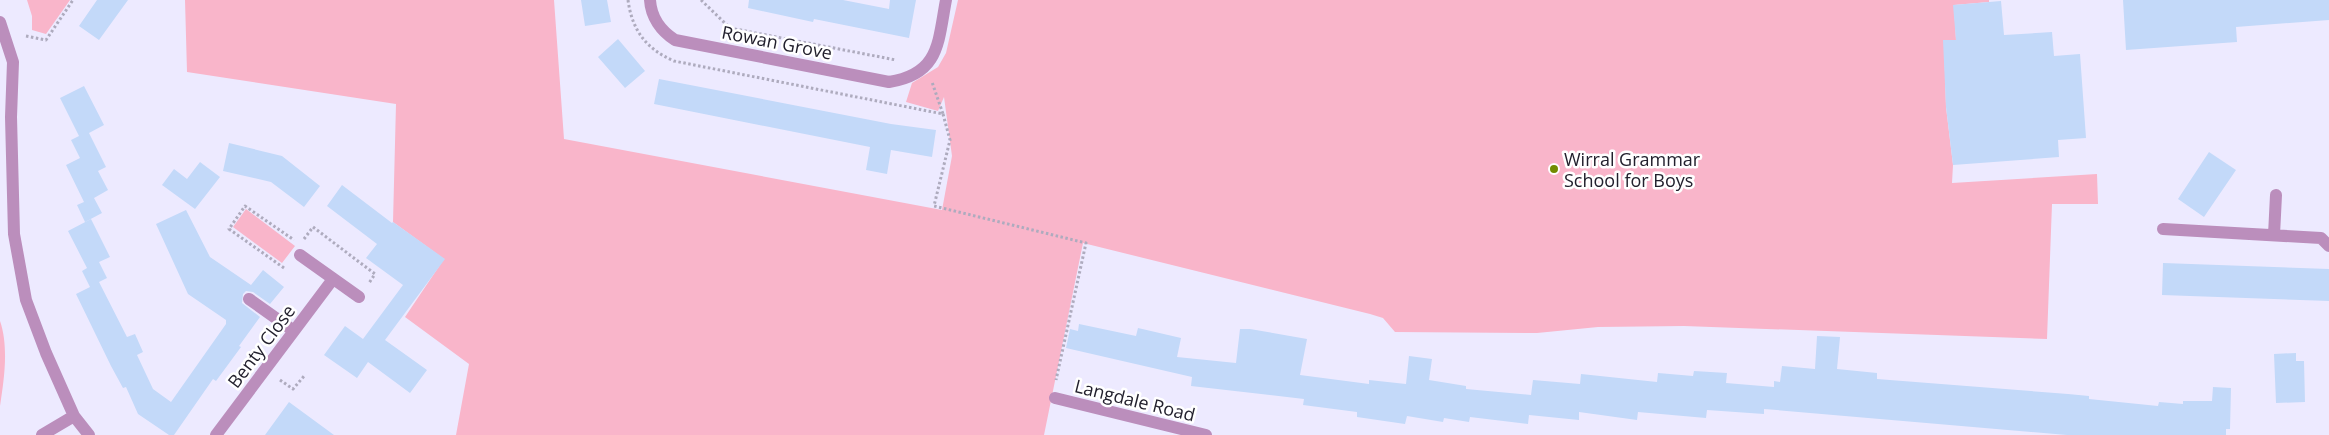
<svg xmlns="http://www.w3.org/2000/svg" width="2329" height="435" font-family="'Open Sans',sans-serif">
	<rect width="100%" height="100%" fill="#edeaff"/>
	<path fill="#f9b5ca" d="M 27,0 L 70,0 L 46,34 L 32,30 L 32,16 Z
		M 185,0 L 554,0 L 564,139 L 942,210 L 952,156 L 944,97 L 938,111 L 906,102 L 912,83 L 938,67 L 946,53 L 958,0 L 1989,0 L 1989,2 L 1954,5 L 1956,40 L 1944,40 L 1946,107 L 1953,165 L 1952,183 L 2097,174 L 2098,204 L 2052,204 L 2047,339 L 1684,326 L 1598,327 L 1537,333 L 1395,332 L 1383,318 L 1370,314 L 1083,243 L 1044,435 L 456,435 L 469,364 L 405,317 L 444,259 L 393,222 L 396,104 L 187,72 Z
		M 246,209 L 295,246 L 282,263 L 233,227 Z
		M 0,321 C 9,347 4,380 0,406 Z"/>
	<path fill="#c3d9f9" d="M 97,0 L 128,0 L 99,40 L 79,26 Z
		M 581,0 L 607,0 L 611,22 L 585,26 Z
		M 749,0 L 843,0 L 889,9 L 890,0 L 916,0 L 909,38 L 814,19 L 813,22 L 748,8 Z
		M 2123,0 L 2329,0 L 2329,20 L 2236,27 L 2237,42 L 2126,50 Z
		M 2001,1 L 2004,35 L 2052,32 L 2054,56 L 2080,54 L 2086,138 L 2058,140 L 2059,157 L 1953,165 L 1946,107 L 1943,40 L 1956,40 L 1953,5 Z
		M 618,39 L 645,71 L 625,88 L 598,57 Z
		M 659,79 L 891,124 L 936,130 L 932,157 L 891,150 L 887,174 L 866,170 L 870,147 L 654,104 Z
		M 84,86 L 104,125 L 89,133 L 106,167 L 98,171 L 108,190 L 94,198 L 102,213 L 85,222 L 77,205 L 84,202 L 66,165 L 80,158 L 71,140 L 79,136 L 60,98 Z
		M 229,143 L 282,156 L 320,186 L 304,207 L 271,182 L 223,171 Z
		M 2209,152 L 2236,170 L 2204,217 L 2178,199 Z
		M 200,162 L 220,177 L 195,209 L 162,185 L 174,169 L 187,179 Z
		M 342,185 L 392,223 L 393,222 L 445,259 L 385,340 L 427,370 L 410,393 L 368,362 L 357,378 L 324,355 L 345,326 L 363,339 L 403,285 L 366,258 L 377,244 L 327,206 Z
		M 186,210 L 210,257 L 251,285 L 263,270 L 284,287 L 270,304 L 253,292 L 246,291 L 243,294 L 242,303 L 260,317 L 239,346 L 241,347 L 216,381 L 213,379 L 174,435 L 169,435 L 138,414 L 126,387 L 123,388 L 111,366 L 76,294 L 90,287 L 82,271 L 87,268 L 68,231 L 91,219 L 110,257 L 99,262 L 107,278 L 99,282 L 127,337 L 135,334 L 143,352 L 137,355 L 153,389 L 171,402 L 226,324 L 226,320 L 188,294 L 156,224 Z
		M 2163,263 L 2329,269 L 2329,301 L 2162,295 Z
		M 1079,324 L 1136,336 L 1138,328 L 1181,338 L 1177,357 L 1236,363 L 1240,329 L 1250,329 L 1307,339 L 1300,375 L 1369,384 L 1369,380 L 1406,384 L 1409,356 L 1432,359 L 1429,380 L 1466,386 L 1466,389 L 1531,395 L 1533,380 L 1580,384 L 1581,374 L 1657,382 L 1658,373 L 1693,376 L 1694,371 L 1727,373 L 1726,383 L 1774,387 L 1774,381 L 1780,382 L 1782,366 L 1815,369 L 1817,336 L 1840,337 L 1837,369 L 1877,373 L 1877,379 L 2068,394 L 2089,396 L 2089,399 L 2158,406 L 2159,402 L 2183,404 L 2183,401 L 2212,401 L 2213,387 L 2231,388 L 2230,429 L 2226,429 L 2226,435 L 2067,435 L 1764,409 L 1764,414 L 1707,410 L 1706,418 L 1638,412 L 1637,420 L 1579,412 L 1579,420 L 1529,415 L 1528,424 L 1470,417 L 1469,422 L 1444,418 L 1443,422 L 1407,416 L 1405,424 L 1357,417 L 1357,412 L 1303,405 L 1304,399 L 1191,386 L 1192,377 L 1066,348 L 1070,329 L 1078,331 Z
		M 2296,353 L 2296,361 L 2304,361 L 2305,402 L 2276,403 L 2274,354 Z
		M 289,402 L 334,435 L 265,435 Z"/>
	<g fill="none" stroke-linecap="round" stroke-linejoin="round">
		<path stroke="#aeabbe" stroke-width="3" stroke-dasharray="2.5 2.5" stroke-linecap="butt" d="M 628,0 C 632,30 646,49 674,61 L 943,114 L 932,82
			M 701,0 L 730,28 L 896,60
			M 26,36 L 46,40 L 73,0
			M 943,114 L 950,140 L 934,206 L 1086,243 L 1056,380
			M 304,239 L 313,227 L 375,274 L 369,283
			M 284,268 L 229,229 L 245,206 L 294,240
			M 280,380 L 293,389 L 305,375"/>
		<path stroke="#bb8ebc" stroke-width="12" d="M 650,0 C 651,17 661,31 675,40 L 889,82 C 940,74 938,42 946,0
			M 0,22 L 13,62 L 11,117 L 14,234 L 26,300 L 46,353 L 74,416 L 89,435
			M 2163,229 L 2321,238 L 2329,246
			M 2274,235 L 2276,195
			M 300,255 L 359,297
			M 249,299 L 294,331
			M 1055,398 L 1206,435
			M 42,435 L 74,416
			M 216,435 L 333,279"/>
	</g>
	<circle fill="#728b01" stroke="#fff" stroke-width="2" cx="1554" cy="169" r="5"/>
	<g text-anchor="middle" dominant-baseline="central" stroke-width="5" stroke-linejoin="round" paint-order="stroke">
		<g font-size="18" fill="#22202d" stroke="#fff">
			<text transform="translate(777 42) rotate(11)">Rowan Grove</text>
			<text transform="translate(261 346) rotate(-53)">Benty Close</text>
			<text transform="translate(1135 400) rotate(14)">Langdale Road</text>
		</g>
		<g font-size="18" fill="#22202d" stroke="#fff" text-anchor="start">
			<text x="1564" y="159">Wirral Grammar<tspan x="1564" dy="21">School for Boys</tspan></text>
		</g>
	</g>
</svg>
